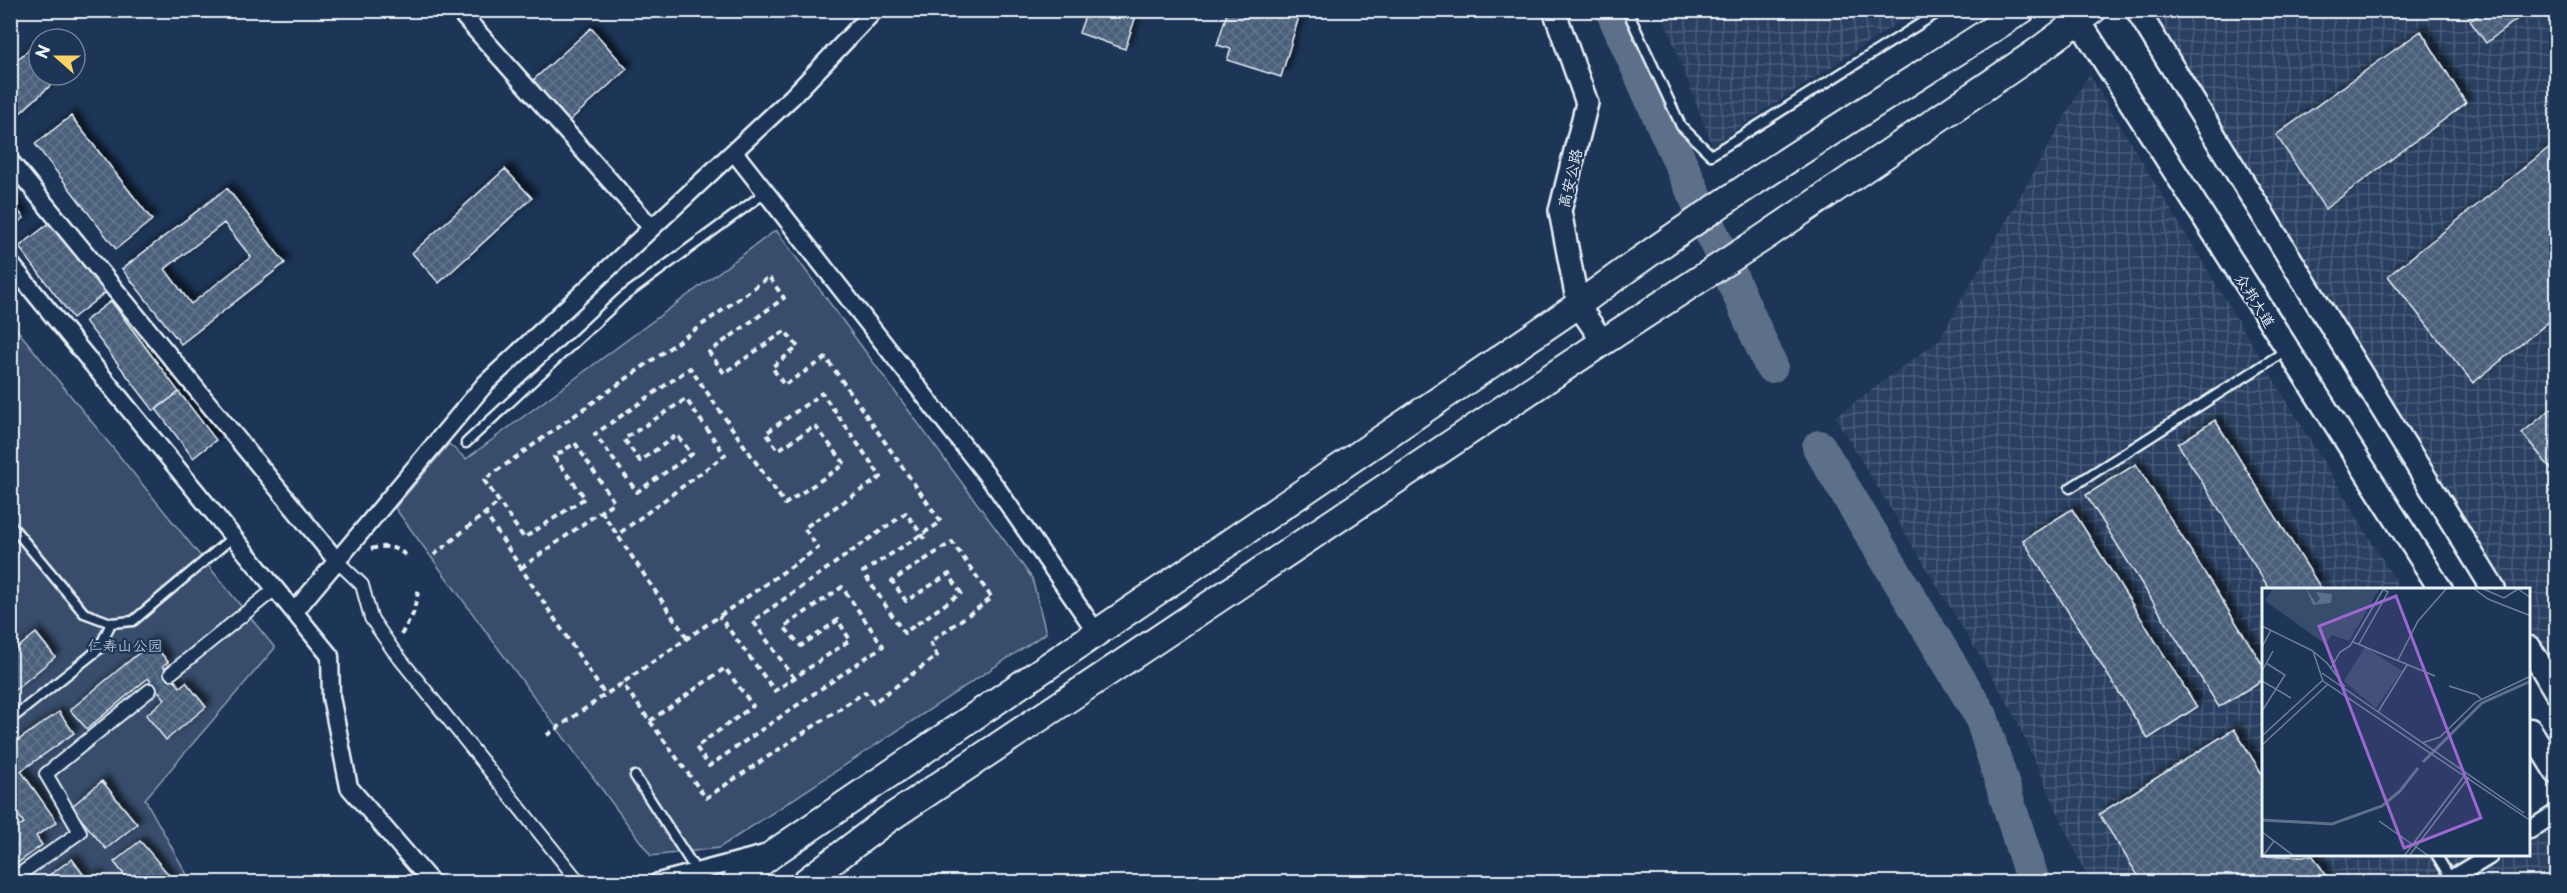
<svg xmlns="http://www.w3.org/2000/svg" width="2567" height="893" font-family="'Playpen Sans','LXGW WenKai TC',sans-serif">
	<defs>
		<pattern id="industrial-grid" width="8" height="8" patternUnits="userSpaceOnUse" patternTransform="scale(1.5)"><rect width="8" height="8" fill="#2a4162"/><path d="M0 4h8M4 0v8" fill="none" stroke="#495d79"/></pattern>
		<pattern id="building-cross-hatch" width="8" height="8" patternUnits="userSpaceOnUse" patternTransform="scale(1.5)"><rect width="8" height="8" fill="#495e7a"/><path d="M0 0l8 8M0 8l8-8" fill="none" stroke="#63768e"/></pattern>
		<filter id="shadow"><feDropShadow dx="5.5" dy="-5.5" stdDeviation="3" flood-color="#0009"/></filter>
	</defs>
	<rect width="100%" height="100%" fill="#1d3557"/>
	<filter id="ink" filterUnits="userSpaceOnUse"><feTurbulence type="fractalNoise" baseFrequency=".0167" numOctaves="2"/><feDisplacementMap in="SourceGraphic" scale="12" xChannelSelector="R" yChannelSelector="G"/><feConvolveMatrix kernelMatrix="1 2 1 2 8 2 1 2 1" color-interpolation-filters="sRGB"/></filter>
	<g filter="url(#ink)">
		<path fill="url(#industrial-grid)" d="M 1661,11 L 1661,10 L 1916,11 L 1712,145 Z
			M 2138,11 L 2556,11 L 2556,680 L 2530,637 L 2530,590 L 2500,590 Z
			M 2089,74 L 2401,590 L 2264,590 L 2264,856 L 2530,856 L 2530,803 L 2556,848 L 2556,882 L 2089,882 L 2012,710 L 1835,417 L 1939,340 Z"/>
		<path fill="#374d6c" stroke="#909fb2" stroke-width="1.5" d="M 776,230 L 1032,578 L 1046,633 L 719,848 L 651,856 L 395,508 L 449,444 L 466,459 Z
			M 10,321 L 275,648 L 145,799 L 191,882 L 11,882 Z"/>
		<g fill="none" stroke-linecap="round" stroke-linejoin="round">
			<path stroke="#5d7089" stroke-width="34" d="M 1612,10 L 1771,366
				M 1819,447 L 1981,716 L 2033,882"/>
		</g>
		<path fill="url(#building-cross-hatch)" stroke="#e8f1f8" stroke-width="1.5" fill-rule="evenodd" filter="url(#shadow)" d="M 1087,10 L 1138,10 L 1125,49 L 1079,33 Z
			M 1228,10 L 1301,10 L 1281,77 L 1227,60 L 1231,49 L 1217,45 Z
			M 2486,10 L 2529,10 L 2486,43 L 2470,21 Z
			M 591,28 L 627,69 L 568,122 L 532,81 Z
			M 2421,31 L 2466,103 L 2325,209 L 2276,135 Z
			M 34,45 L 39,50 L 39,75 L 62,75 L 10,122 L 10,66 Z
			M 71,116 L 152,220 L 116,249 L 35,144 Z
			M 2556,142 L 2556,316 L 2473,383 L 2388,276 Z
			M 505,169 L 532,198 L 439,283 L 412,253 Z
			M 227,188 L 285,263 L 181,344 L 122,269 ZM 224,223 L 251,257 L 191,304 L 165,269 Z
			M 10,200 L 24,218 L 10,228 Z
			M 52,221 L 106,292 L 73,318 L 19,247 Z
			M 111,301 L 179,392 L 154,411 L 85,321 Z
			M 179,392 L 216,440 L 193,458 L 156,409 Z
			M 2556,405 L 2556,475 L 2522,433 Z
			M 2215,420 L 2322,590 L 2270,590 L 2178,444 Z
			M 2136,464 L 2264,667 L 2264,679 L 2219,707 L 2086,495 Z
			M 2072,509 L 2197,707 L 2148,739 L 2023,540 Z
			M 36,633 L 55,657 L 15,690 L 10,684 L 10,654 Z
			M 152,642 L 168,662 L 163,666 L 180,687 L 186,682 L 206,707 L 166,740 L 146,715 L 165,699 L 148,678 L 87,729 L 70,710 Z
			M 59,712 L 74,733 L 21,771 L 57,822 L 36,836 L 42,845 L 12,867 L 10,833 L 24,823 L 10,803 L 10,746 Z
			M 2234,729 L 2264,777 L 2264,856 L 2313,856 L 2328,878 L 2320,882 L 2142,882 L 2099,814 Z
			M 102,781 L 137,824 L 106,849 L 71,807 Z
			M 140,841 L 175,882 L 130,882 L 114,862 Z
			M 72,859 L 88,881 L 96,875 L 101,882 L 53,882 L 48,876 Z"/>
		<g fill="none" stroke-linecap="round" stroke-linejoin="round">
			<path stroke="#3b516f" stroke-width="12" stroke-dasharray="12 6" stroke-linecap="butt" d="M 150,690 L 171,673"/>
			<defs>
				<path id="service" d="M 1627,10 L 1681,126 L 1711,155 L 1942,10
					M 466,443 L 623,297 L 766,192
					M 2070,488 L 2287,350
					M 10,524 L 84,613 L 111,623 L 133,621 L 233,537
					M 10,720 L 99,649 L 111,623
					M 635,776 L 697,872
					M 2437,856 L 2451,879"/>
				<path id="pedestrian" d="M 337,561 L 362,585 L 371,618 L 393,650 L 579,882
					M 171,673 L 275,589
					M 10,881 L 80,832 L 46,774 L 150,690"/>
				<path id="minor" d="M 458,10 L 652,228
					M 734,152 L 996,487 L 1097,633
					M 10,161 L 337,561
					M 10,263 L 330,656 L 331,697 L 349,787 L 431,882
					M 294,612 L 486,383 L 792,97 L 875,10
					M 2530,830 L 2556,813
					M 658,882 L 765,854
					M 2446,882 L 2489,856"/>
				<path id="tertiary" d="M 1554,10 L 1587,103 L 1560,211 L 1578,305 L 1603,342"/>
				<path id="secondary" d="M 2072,10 L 2441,590
					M 2137,10 L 2494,590
					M 2530,648 L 2556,692
					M 2530,730 L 2556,772"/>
				<path id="primary" d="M 735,882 L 778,850 L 1578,305 C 1720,199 1873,106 2022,10
					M 805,882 L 887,820 L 1603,342 L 1763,238 L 2035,53 L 2093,10"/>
			</defs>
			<use href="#service" stroke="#e8f1f8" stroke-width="13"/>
			<use href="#pedestrian" stroke="#e8f1f8" stroke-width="16"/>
			<use href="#minor" stroke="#e8f1f8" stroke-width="21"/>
			<use href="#tertiary" stroke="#e8f1f8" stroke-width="26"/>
			<use href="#secondary" stroke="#e8f1f8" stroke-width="27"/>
			<use href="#primary" stroke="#e8f1f8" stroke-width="30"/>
			<path stroke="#e8f1f8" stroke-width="4" stroke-dasharray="6 4.5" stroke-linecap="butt" d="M 601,511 L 687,638
				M 484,512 L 605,695
				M 371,549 C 385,545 393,546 406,555
				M 434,555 L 499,502
				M 521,568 L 614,502 L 575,443 L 554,457 L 585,498 L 524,538 L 484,480 L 769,277 L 784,298 L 709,352 L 724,373 L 785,331 L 798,347 L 772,367 L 784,385 L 826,358 L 941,522 L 863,572 L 904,633 L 961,593 L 949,574 L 906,601 L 892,581 L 952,542 L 992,598 L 930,642 L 937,656 L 873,703 L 865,692 L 706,798 L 622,683
				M 401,635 L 413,614 L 419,588
				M 794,678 L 753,621 L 906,513 L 927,542
				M 650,721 L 725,668 L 753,706 L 696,747 L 709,766 L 883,646 L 842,587 L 784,627 L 801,646 L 838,620 L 850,640 L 775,691 L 719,616
				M 547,735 L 818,548 L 804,528 L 881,477 L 822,393 L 766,433 L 778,450 L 815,426 L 845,464 L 785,504 L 690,368 L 595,434 L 637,492 L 692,454 L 677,435 L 640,461 L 624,439 L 686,399 L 725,455 L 617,535"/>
			<use href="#service" stroke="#1d3557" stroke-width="8"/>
			<use href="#pedestrian" stroke="#1d3557" stroke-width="12"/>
			<use href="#minor" stroke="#1d3557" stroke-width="16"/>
			<use href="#tertiary" stroke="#1d3557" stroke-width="21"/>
			<use href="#secondary" stroke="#1d3557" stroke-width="22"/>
			<use href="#primary" stroke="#1d3557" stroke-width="26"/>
		</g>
	</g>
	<g text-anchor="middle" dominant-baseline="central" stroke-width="4.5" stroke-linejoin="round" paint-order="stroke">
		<g font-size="15" fill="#e8f1f8" stroke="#1d3557">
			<text transform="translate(1569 178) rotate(-77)">高安公路</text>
			<text transform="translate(2256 300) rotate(58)">众邦大道</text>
		</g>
		<g font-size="15" fill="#b3c0ce" stroke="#1d3557">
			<text x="125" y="644">仁寿山公园</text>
		</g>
	</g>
	<g transform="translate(2262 588)">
		<rect width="268" height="268" fill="#1d3557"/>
		<path d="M 11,0 L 118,0 L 87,53 L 70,47 L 63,56 L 3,13 ZM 103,59 L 140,83 L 114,120 L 82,93 Z" fill="#374d6c"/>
		<path d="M 44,0 L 54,15 L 58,11 L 54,4 L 70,6 L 69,15 L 51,17 Z" fill="#5d7089"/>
		<path fill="none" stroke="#5d7089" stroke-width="3" d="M 161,174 L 220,115 L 269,93M 0,232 L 70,236 L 120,218 L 138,203 L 156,180"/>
		<path fill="none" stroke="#6e8097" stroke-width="1.5" d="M 211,0 L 226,11 L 269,28M 219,0 L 242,10 L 256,1 L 269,10M 0,38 L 51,63M 91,54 L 173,88M 97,56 L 126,4 L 121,1M 0,59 L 9,42M 51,63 L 61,93 L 269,233M 52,64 L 65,75 L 83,99M 136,72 L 156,33 L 185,0M 69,80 L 78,64 L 88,58 L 122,0M 0,83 L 11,63M 60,85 L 262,225M 0,93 L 29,110M 187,98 L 215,107 L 220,112M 0,123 L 23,87 L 4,75M 116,124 L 145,77M 0,148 L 61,92M 160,155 L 178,149 L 214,114 L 269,88M 0,157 L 66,96M 117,233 L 167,268M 0,244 L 32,268M 1,268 L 12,253M 142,268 L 202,188M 147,268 L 207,189"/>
		<path fill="#9c67d0" fill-opacity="0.15" stroke="#9c67d0" stroke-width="3" d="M 134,8 L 219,230 L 142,260 L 57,38 Z"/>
		<rect width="268" height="268" fill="none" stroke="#e8f1f8" stroke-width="3"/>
	</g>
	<rect width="2567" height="893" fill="none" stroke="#1d3557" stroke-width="36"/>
	<rect x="18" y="18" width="2531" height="857" fill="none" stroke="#e8f1f8" stroke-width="2" filter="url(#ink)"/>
	<g transform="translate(57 57) rotate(291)"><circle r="28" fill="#1d3557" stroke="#6e8097" stroke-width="1.5"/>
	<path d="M0-4.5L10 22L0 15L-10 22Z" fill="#ffd166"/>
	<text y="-9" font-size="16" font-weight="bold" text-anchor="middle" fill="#e8f1f8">N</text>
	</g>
</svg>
